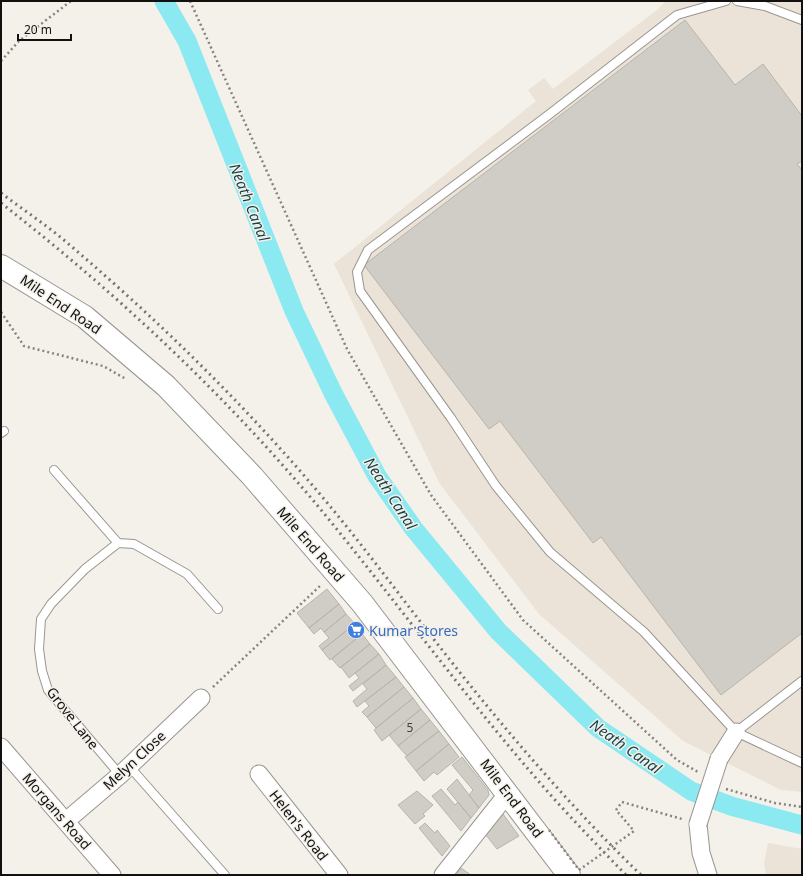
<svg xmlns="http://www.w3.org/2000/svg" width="803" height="876" font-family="'Noto Sans',sans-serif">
	<rect width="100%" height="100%" fill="#f4f0ea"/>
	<path fill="#ebe3d7" d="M 666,1 L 802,1 L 802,792 L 781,790 L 683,741 L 539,614 L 440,484 L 334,264 L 536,101 L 528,90 L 544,78 L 553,89 L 657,10 Z
		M 768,843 L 802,849 L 802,875 L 766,875 L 764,863 Z"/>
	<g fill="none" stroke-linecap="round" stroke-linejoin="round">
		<path stroke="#8be9f1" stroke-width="19" d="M 164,1 L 187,41 L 294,311 L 333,393 L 377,476 L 414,529 L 498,631 L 598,728 L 691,791 L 731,806 L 802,825"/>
	</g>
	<path fill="#d0ccc6" stroke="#b7b4ae" d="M 685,20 L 735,85 L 763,64 L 802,116 L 802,161 L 797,164 L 802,170 L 802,633 L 721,695 L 601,537 L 593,543 L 500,421 L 489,429 L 364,265 Z
		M 327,589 L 339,604 L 309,628 L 297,613 Z
		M 339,604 L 346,614 L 324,632 L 321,628 L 314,634 L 309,628 Z
		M 346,614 L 355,624 L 322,650 L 319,646 L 329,638 L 324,632 Z
		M 355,624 L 362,634 L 330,660 L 322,650 Z
		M 362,634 L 370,644 L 340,668 L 332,659 Z
		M 370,644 L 379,654 L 349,678 L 341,667 Z
		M 379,654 L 386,665 L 353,691 L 349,686 L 359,678 L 355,673 Z
		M 386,665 L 396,677 L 357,707 L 353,701 L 367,689 L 363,684 Z
		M 396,677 L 404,687 L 367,717 L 362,712 L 369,706 L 365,701 Z
		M 404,687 L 413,698 L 376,728 L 367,717 Z
		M 413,698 L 421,709 L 382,741 L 374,730 Z
		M 421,709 L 430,720 L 398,746 L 389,735 Z
		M 430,720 L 439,731 L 407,756 L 398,746 Z
		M 439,731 L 449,744 L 416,771 L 405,757 Z
		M 449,744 L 459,757 L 437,775 L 434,772 L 424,781 L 416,771 Z
		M 462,757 L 488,790 L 489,795 L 479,808 L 469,795 L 473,790 L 452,765 Z
		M 457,779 L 479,808 L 471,818 L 447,789 Z
		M 441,789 L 455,805 L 458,802 L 471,818 L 461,831 L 432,796 Z
		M 417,791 L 433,805 L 423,814 L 425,816 L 415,824 L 398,805 Z
		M 503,814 L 519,836 L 497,849 L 486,835 Z
		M 425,823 L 435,833 L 437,830 L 450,846 L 442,856 L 419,828 Z
		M 461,868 L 471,875 L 456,875 Z"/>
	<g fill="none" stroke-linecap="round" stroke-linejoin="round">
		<defs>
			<path id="lane" d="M 726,1 L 677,15 L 551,113 L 368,250 L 357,272 L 360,291 L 451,418 L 496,486 L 550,552 L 644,632 L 736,732 L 802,763
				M 737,1 L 765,6 L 802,20
				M 1,433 L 4,431
				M 54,470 L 118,543 L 85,569 L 51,604 L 41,619 L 39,649 L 42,671 L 48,690 L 120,775
				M 118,543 L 134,544 L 187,574 L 218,609
				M 736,732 L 802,681
				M 129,766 L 225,875"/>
			<path id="street" d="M 1,747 L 112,875
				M 719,759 L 736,732
				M 259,774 L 339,875
				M 66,821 L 120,775 L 201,698
				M 698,824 L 701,853 L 708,875
				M 443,875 L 508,793"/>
			<path id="primary" d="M 1,266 L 85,317 L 166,386 L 252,476 L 362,603 L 569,875"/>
		</defs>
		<use href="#lane" stroke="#999691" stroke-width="10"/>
		<use href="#street" stroke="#999691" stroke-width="19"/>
		<use href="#primary" stroke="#999691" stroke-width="24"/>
		<path stroke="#868480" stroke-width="2.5" stroke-dasharray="2 3" stroke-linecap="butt" d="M 190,1 L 347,349 L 431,495 L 523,620 L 677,760 L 698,772
			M 1,61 L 19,41 L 71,1
			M 1,312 L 24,346 L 103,366 L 126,379
			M 213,687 L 321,585
			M 726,789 L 775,803 L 802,807
			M 616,810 L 622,802 L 682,819"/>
		<use href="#lane" stroke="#fff" stroke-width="8"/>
		<use href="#street" stroke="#fff" stroke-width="17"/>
		<use href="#primary" stroke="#fff" stroke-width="22"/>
		<path stroke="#777471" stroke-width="3" stroke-dasharray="2 4" stroke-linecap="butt" d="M 1,193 C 22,209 45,224 65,241 C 156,318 242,402 319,493 C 373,557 421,625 474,690 C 526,754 581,817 641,875
			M 1,203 C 115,292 219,389 312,499 C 388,590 457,687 535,777 C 564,811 595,843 626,875"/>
		<defs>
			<path id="street-bridge" d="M 698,824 L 719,759"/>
		</defs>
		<use href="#street-bridge" stroke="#999691" stroke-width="19" stroke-linecap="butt"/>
		<path stroke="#868480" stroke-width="2.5" stroke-dasharray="2 3" stroke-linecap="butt" d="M 549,830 L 579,870 L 634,831 L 616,810"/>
		<use href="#street-bridge" stroke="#fff" stroke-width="17"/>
	</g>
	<defs>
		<symbol id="supermarket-disc" viewBox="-11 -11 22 22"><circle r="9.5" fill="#3f7fe0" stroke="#f4f0ea"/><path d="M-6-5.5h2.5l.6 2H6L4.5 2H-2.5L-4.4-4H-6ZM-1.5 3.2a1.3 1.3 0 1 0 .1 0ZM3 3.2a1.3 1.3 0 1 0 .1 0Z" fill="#fff"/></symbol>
	</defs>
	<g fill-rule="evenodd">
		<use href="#supermarket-disc" x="346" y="620" width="20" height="20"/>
	</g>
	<g text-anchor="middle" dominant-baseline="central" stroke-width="3" stroke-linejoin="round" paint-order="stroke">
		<g font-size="12" fill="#42403d">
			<text x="410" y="727">5</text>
		</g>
		<g font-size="14" fill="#12110f" stroke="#f4f0ea">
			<text transform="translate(61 304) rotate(34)">Mile End Road</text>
			<text transform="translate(311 544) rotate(49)">Mile End Road</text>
			<text transform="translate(73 718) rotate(52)">Grove Lane</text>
			<text transform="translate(134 760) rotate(-43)">Melyn Close</text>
			<text transform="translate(512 798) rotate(53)">Mile End Road</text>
			<text transform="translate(57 811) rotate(49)">Morgans Road</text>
			<text transform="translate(299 825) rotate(52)">Helen's Road</text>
		</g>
		<g font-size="14" fill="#366cbe" stroke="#f4f0ea" text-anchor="start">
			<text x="369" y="630">Kumar Stores</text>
		</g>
		<g font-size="15" font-style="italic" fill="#184448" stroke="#f4f0ea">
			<text transform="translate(250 202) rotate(68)">Neath Canal</text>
			<text transform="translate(391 493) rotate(57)">Neath Canal</text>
			<text transform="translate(626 746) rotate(35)">Neath Canal</text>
		</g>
	</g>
	<rect width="803" height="876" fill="none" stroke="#12110f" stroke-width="4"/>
	<path d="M18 34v6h53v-6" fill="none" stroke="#12110f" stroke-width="2"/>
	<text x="24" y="34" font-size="12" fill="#12110f" stroke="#f4f0ea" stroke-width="3" paint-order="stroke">20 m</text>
</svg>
